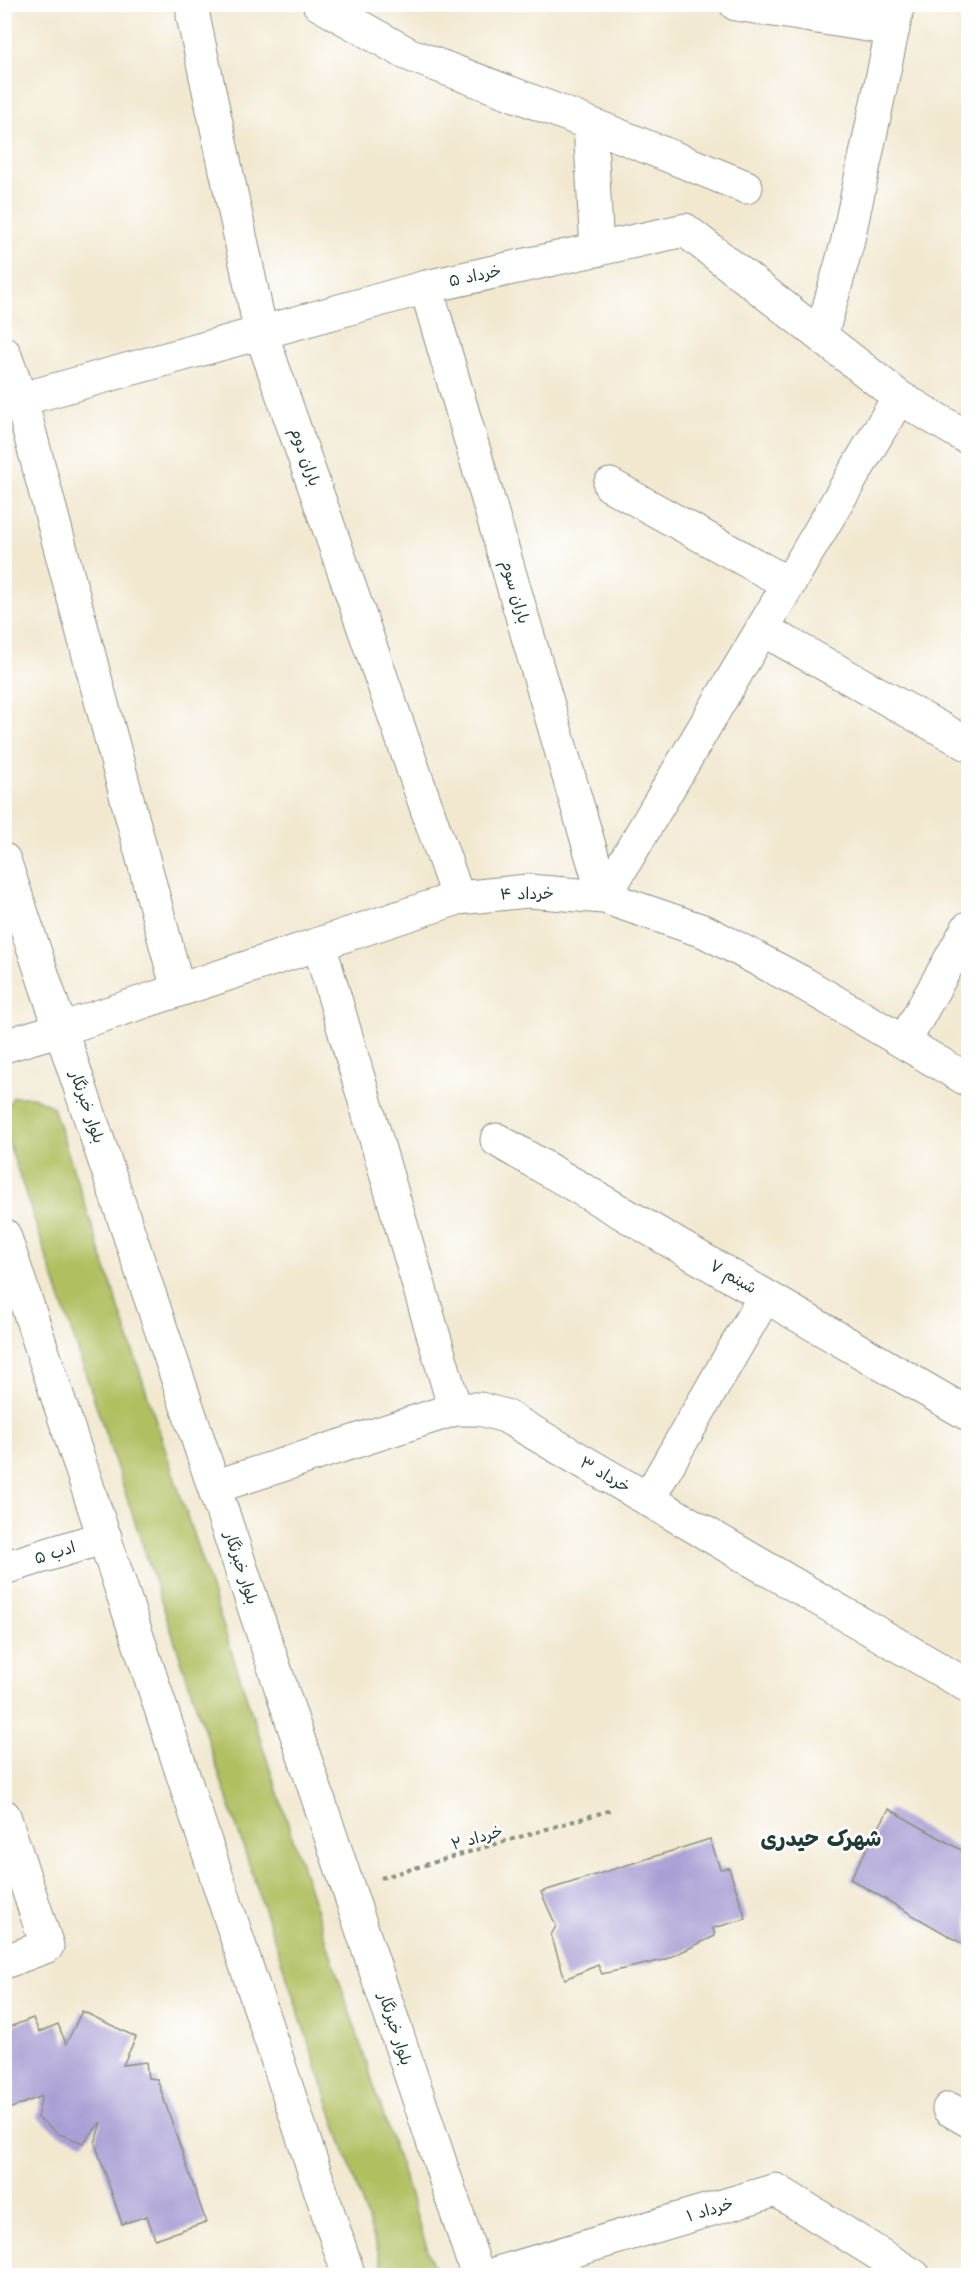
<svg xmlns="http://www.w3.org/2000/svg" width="973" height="2280" font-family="'Comic Neue','Playpen Sans Arabic',sans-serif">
	<rect width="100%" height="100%" fill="#fff"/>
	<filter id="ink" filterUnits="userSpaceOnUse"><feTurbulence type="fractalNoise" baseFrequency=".0167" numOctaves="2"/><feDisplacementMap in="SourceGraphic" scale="12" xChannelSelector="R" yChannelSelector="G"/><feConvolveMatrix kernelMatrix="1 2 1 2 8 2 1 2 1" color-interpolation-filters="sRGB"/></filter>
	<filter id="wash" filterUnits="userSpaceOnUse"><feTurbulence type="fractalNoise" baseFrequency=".008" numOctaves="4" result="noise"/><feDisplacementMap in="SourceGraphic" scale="24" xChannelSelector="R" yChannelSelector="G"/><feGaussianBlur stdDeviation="1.35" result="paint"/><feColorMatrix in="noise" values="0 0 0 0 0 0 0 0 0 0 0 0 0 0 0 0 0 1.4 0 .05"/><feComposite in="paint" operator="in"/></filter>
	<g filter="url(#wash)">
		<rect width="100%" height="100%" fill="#f2e8d0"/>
		<path fill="#b0bf61" stroke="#687e4a" stroke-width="1.5" d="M 13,1097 L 33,1097 L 53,1107 L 436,2275 L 386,2275 L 5,1132 L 5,1111 Z"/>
		<g id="blocks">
			<path fill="#a99fd4" d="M 889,1809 L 968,1854 L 968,1947 L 850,1879 Z
				M 710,1839 L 720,1869 L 729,1868 L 746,1919 L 713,1928 L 715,1936 L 664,1960 L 602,1974 L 598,1965 L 565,1979 L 551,1935 L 556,1926 L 541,1892 Z
				M 82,2011 L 136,2037 L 123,2065 L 146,2062 L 148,2078 L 157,2079 L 206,2222 L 155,2239 L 147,2216 L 122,2224 L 95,2143 L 101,2122 L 83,2143 L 59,2134 L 37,2117 L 42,2096 L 4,2111 L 4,2029 L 33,2018 L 39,2032 L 58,2024 L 66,2044 Z"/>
		</g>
	</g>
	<g filter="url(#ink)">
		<use href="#blocks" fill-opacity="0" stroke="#889282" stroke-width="1.5"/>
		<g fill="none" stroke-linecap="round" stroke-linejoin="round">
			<defs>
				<path id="minor" d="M 194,4 L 193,16 L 261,333 L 458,898
					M 319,4 L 408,54 L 568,115 L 746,187
					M 736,4 L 893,29
					M 590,124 L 597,250
					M 426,287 L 604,897
					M 821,336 L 847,244 L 898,4
					M 4,353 L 21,400 L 178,990
					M 4,404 L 426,287 L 685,230 L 899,397 L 968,438
					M 610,485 L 789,584
					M 762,629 L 968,744
					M 604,897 L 899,397
					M 319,944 L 455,1409
					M 904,1042 L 968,928
					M 4,1046 L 61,1029 L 458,898 L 528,891 L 604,897 L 706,932 L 801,982 L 968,1080
					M 497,1140 L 968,1414
					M 214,1487 L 455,1409 L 480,1409 L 505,1416 L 968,1686
					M 648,1499 L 765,1296
					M 4,1568 L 105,1537
					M 4,1816 L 47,1946 L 4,1962
					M 949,2109 L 968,2120
					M 488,2276 L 776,2190 L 914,2276"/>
				<path id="major" d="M 4,860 L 478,2276
					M 4,1235 L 349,2276"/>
			</defs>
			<use href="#minor" stroke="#889282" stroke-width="35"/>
			<use href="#major" stroke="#889282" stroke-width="35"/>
			<path stroke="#889282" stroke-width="4" stroke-dasharray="4.5 4.5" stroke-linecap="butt" d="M 381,1878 L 611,1810"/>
			<use href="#minor" stroke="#fff" stroke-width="33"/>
			<use href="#major" stroke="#fff" stroke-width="33"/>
		</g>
	</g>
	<g text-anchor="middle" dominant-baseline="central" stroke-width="5" stroke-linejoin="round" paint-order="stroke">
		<g font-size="16" fill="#1f3d34" stroke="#fff">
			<text transform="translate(475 276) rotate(-12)">خرداد ۵</text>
			<text transform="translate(305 457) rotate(71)">باران دوم</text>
			<text transform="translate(515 592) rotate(74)">باران سوم</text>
			<text transform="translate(527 894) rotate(-1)">خرداد ۴</text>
			<text transform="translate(87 1107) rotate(71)">بلوار خبرنگار</text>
			<text transform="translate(733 1277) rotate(30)">شبنم ۷</text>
			<text transform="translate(605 1475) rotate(30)">خرداد ۳</text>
			<text transform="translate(55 1553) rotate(-17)">ادب ۵</text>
			<text transform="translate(241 1568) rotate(72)">بلوار خبرنگار</text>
			<text transform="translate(477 1838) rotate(-16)">خرداد ۲</text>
			<text transform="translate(395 2029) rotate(72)">بلوار خبرنگار</text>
			<text transform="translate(710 2210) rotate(-17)">خرداد ۱</text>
		</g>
		<g font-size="22" font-weight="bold" fill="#1f3d34" stroke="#fff">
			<text x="821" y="1839">شهرک حیدری</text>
		</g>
	</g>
	<rect width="973" height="2280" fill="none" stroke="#fff" stroke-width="24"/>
</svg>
